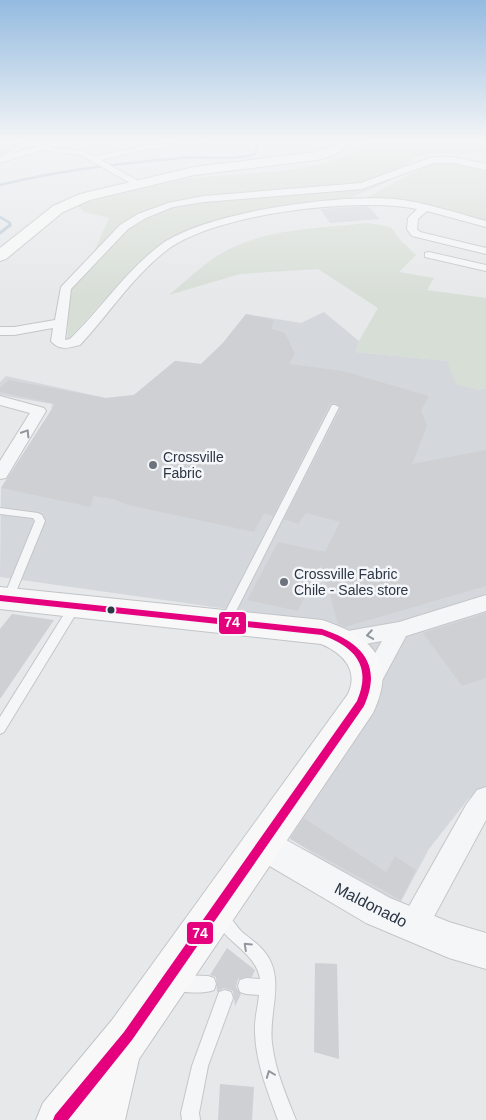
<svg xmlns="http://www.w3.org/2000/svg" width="486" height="1120" font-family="Arial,sans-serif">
	<rect width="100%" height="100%" fill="#e6e8ea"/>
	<path fill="#d4d8dd" d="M 4,142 L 38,142 L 24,153 L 0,161 L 0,143 Z
		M 368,206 L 380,219 L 330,223 L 320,209 Z
		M 324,312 L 359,341 L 356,352 L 448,361 L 477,390 L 486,388 L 486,791 L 469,798 L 429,849 L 396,911 L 287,836 L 379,695 L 354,631 L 306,620 L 0,577 L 1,488 L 51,411 L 52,404 L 0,395 L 0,382 L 6,376 L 106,398 L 134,395 L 175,361 L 201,364 L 223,343 L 246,314 L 301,323 Z"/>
	<path fill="#d7ded6" d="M 364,142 L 486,142 L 486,154 L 438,153 L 415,157 L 389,181 L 348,199 L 205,224 L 181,232 L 151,253 L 100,304 L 67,341 L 70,280 L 88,265 L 109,218 L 84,212 L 77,205 C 113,195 151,185 188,179 C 237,171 329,178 364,142 Z
		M 432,163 L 451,163 L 486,171 L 486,223 L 396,199 L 366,198 Z
		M 367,223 L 391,227 L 399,239 L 416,255 L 399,272 L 434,278 L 427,290 L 486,298 L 486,388 L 477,390 L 456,384 L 447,361 L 356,352 L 359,341 L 378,308 L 318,269 L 240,274 L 169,295 C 185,282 200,267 217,256 C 261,228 317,229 367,223 Z"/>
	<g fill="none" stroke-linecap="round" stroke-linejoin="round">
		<path stroke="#b6c6d4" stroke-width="2.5" d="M 0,185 C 60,170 121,163 182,158 C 206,156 233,161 255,154 L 259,142
			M 0,217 L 10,223 L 10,226"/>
		<path stroke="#b6c6d4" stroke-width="3" d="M 0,233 L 10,225"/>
	</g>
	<path fill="#ced0d3" d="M 246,314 L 273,320 L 272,329 L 285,333 L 295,354 L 289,364 L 343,371 L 429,396 L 421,411 L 427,426 L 412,464 L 486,450 L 486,586 L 345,627 L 338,624 L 321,565 L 298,611 L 247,600 L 278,542 L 325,552 L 340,522 L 306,513 L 298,524 L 284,519 L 341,408 L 335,403 L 330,404 L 273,516 L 264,513 L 254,532 L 128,505 L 113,499 L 93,496 L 91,507 L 1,488 L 55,404 L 0,392 L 0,388 L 9,380 L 106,398 L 134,395 L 175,361 L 201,364 L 223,343 Z
		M 486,613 L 486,678 L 462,686 L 423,633 Z
		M 12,614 L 54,620 L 0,699 L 0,629 Z
		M 304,818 L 386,872 L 395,856 L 416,870 L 401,900 L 290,839 Z
		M 227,948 L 255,970 L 252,977 L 238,979 L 236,987 L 241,994 L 235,1006 L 233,991 L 224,988 L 217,992 L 216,977 L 210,975 Z
		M 315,963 L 337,964 L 339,1059 L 314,1052 Z
		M 220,1084 L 254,1087 L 252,1120 L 218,1120 Z"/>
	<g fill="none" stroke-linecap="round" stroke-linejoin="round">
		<defs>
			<path id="service" d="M 27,142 L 32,142 L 0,161 L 0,158 Z
				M 332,405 L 335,405 L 339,407 L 229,625 L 225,626 L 221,625 L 220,622 Z
				M 0,508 L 38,513 L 42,515 L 45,521 L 13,599 L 12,602 L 4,602 L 3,599 L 35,521 L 33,518 L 0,514 Z
				M 75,602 L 79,603 L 80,606 L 79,609 L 4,732 L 0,734 L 0,717 L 71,603 Z
				M 221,911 C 230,914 235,925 242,932 C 249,938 257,943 263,950 C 287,977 268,1011 272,1043 C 275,1070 286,1095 296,1120 L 278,1120 C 268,1092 256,1064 255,1033 C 254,1020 258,1007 259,995 L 246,994 L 240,992 L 238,986 L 240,980 L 246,978 L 260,979 C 256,952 224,942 214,918 L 216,913 Z
				M 177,975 L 208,976 L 214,978 L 216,984 L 214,990 C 203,994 182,993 171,989 L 169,983 L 171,977 Z
				M 225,990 L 231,992 L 233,998 L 208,1066 L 199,1113 L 200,1120 L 182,1120 L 181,1113 L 192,1066 L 219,992 Z"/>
			<path id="minor" d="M 16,142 L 15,144 L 0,147 L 0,143 Z
				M 52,142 L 59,144 L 52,148 L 83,151 L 95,156 L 148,145 L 212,142 L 148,149 L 101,160 L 140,182 L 140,186 L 137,187 L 81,155 L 42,150 L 0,163 L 0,157 Z
				M 432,157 L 453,157 L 486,164 L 486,170 L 453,163 L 433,163 L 362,189 L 204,202 L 173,207 L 146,218 L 128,229 L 71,289 L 65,340 L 70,339 C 101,309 125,272 159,246 C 203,212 338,194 394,199 C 425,202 456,213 486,221 L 486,227 L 427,211 L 418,219 L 417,229 L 420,232 L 486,248 L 486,254 L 412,236 L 407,229 L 408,218 L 417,209 C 358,197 216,213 167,250 C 133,276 109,314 80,345 C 68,348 60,351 51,341 L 53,328 L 14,335 L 0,335 L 0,327 L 14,327 L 55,320 L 61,287 L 120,225 L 138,214 L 168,203 L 204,196 L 361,183 Z
				M 429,252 L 486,265 L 486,271 L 425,257 L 425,253 Z
				M 0,396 L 44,408 L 46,411 L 6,478 L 0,479 L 0,461 L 30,413 L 0,405 Z
				M 486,595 L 486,611 L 406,636 L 377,690 L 369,692 L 361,690 L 358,683 L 382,641 L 342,648 L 335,646 L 332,640 L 335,634 L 342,632 L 399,622 Z
				M 486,787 L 486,820 L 423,937 L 413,941 L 403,937 L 399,927 L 403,917 L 466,805 L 477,790 Z"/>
			<path id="tertiary" d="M 263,827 L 390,898 L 449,922 L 486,933 L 486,969 L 449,958 L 366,923 L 251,855 L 247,843 L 251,831 Z"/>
			<path id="primary" d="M 338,142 L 352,142 L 335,155 L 317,160 L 194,175 L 90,200 L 63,212 L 6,259 L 0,261 L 0,248 L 53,206 L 80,194 L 194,167 L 316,152 L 327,149 Z
				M 0,587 L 322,620 C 371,636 398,660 373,713 L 139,1059 L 125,1120 L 36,1120 L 43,1103 L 112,1020 L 348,694 C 359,670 343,653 321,644 L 0,609 Z"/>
		</defs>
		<use href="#service" stroke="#c4c6c8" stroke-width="2"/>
		<use href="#minor" stroke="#c4c6c8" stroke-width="2"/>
		<use href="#tertiary" stroke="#c4c6c8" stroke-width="2"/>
		<use href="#primary" stroke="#c2c5c8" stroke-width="2"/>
		<use href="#service" fill="#f5f6f7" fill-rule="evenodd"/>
		<use href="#minor" fill="#f5f6f7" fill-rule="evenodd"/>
		<use href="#tertiary" fill="#f5f6f7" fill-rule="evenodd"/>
		<use href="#primary" fill="#f8f8f8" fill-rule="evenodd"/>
		<defs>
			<path id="bus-1" d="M 0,595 L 322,629 C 361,642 383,664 364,706 L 132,1040 L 68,1120 L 53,1120 L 55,1115 L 124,1032 L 357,701 C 372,666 355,647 322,635 L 0,601 Z"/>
		</defs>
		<use href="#bus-1" stroke="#f4f6f9" stroke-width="3"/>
		<use href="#bus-1" fill="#e5007d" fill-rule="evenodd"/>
	</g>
	<defs><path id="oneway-chevron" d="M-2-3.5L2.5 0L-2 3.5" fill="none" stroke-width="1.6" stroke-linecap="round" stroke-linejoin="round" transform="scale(1.25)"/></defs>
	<g stroke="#90969e">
		<use href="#oneway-chevron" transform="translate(26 433) rotate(-58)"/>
		<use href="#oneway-chevron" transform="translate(370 635) rotate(171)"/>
		<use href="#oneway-chevron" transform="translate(247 946) rotate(-137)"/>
		<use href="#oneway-chevron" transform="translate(270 1074) rotate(-111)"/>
	</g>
	<linearGradient id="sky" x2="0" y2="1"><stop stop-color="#94bbe0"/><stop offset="0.47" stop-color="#f4f5f6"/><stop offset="1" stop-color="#f4f5f6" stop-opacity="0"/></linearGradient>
	<rect width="486" height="299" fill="url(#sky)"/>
	<g fill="#6d747e" stroke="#f4f6f9" stroke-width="2">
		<circle cx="153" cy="465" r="5"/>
		<circle cx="284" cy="582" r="5"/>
	</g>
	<circle fill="#2c3644" stroke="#f4f6f9" stroke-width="2" cx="111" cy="610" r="4.5"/>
	<g text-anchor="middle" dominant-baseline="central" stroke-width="5" stroke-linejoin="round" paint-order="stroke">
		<g font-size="14" fill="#2c3644" stroke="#f4f6f9" text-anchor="start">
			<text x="163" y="457">Crossville<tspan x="163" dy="16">Fabric</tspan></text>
			<text x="294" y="574">Crossville Fabric<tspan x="294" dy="16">Chile - Sales store</tspan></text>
		</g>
		<g font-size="16" fill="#2c3644" stroke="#f4f6f9">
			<text transform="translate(371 905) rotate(27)">Maldonado</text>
		</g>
	</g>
	<g stroke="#f4f6f9" stroke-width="2">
		<rect x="218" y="611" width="29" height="24" rx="5" fill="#e5007d"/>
		<rect x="186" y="921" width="28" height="24" rx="5" fill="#e5007d"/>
	</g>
	<g font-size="14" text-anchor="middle" font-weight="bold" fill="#fff">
		<text x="232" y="627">74</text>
		<text x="200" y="938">74</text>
	</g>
</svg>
